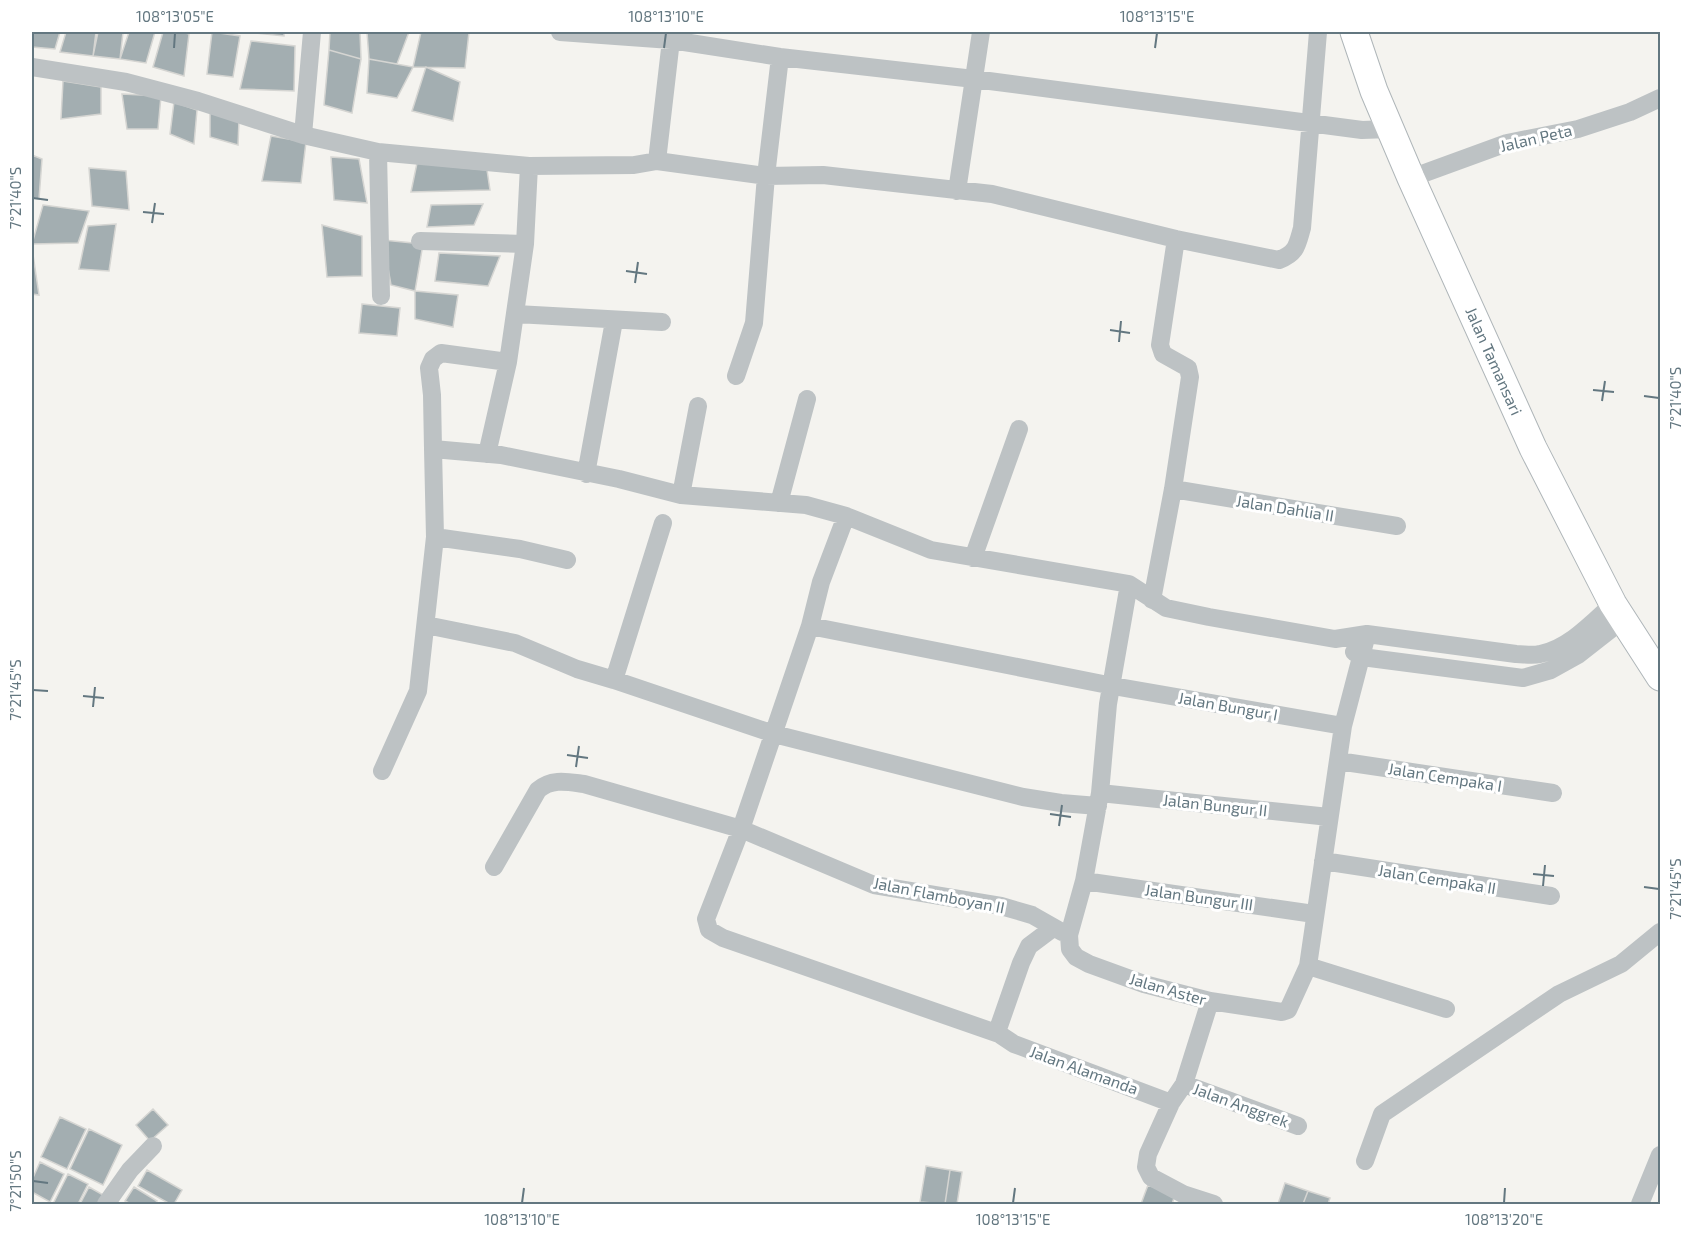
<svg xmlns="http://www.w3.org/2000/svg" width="1692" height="1236" viewBox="0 0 1692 1236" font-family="'Exo 2',sans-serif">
<rect width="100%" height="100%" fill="#f4f3ef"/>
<path fill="#a3aeb1" stroke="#d5d5d2" stroke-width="1.5" d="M 32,32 L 60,32 L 55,49 L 32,47 Z
M 66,32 L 96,32 L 93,56 L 60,52 Z
M 98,32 L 123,32 L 120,59 L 93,56 Z
M 129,32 L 155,32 L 146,63 L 120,59 Z
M 163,32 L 182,32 L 189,34 L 184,76 L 153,67 Z
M 212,32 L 240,36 L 233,77 L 207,74 Z
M 256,32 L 284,32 L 284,36 L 256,33 Z
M 330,32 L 360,32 L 361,59 L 329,50 Z
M 367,32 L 409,32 L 397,64 L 369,59 Z
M 421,32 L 469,32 L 465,68 L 413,67 Z
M 251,41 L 295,46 L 294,91 L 240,89 Z
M 329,50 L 361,59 L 352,113 L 324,105 Z
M 369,59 L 413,67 L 397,98 L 367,93 Z
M 426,67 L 460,82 L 453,121 L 412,111 Z
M 63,81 L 101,87 L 101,114 L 61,119 Z
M 122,94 L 161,96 L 158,129 L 127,129 Z
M 174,102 L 197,110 L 194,144 L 170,134 Z
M 210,113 L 239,120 L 238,145 L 210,137 Z
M 271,136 L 306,142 L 301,183 L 262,181 Z
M 32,155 L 42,159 L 39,199 L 32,198 Z
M 331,157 L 359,159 L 367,203 L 334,200 Z
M 417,163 L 487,170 L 490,190 L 411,192 Z
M 89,168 L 126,171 L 129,210 L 92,206 Z
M 483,204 L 474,225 L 427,227 L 431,205 Z
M 43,205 L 89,211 L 78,243 L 32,244 Z
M 116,224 L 109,271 L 79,269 L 88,226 Z
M 322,225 L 362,236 L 362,276 L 327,277 Z
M 383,240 L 423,244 L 415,291 L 391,285 Z
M 32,248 L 39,295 L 32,294 Z
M 439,253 L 500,256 L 488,286 L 435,281 Z
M 415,291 L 458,295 L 453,327 L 415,319 Z
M 362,304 L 400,308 L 397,336 L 359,333 Z
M 153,1109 L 168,1125 L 150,1141 L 136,1125 Z
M 60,1117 L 86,1129 L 67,1169 L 41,1157 Z
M 89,1129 L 122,1145 L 103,1185 L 70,1169 Z
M 40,1162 L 64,1174 L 50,1202 L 32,1192 L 32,1180 Z
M 926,1166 L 950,1170 L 945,1204 L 920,1202 Z
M 147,1170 L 182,1190 L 174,1204 L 170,1204 L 138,1186 Z
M 950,1170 L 962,1172 L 957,1204 L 945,1204 Z
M 68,1174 L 88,1184 L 78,1204 L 53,1204 Z
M 1285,1183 L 1308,1191 L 1303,1204 L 1278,1204 Z
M 1148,1185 L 1175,1195 L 1172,1204 L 1141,1204 Z
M 89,1187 L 105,1196 L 101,1204 L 80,1204 Z
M 134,1187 L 157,1201 L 155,1204 L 131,1204 L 125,1201 Z
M 1308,1191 L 1330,1198 L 1328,1204 L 1303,1204 Z"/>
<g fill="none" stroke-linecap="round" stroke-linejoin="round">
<defs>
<path id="secondary" d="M 1354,32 L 1374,91 L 1411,178 L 1533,448 L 1613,604 L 1660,677"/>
</defs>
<use href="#secondary" stroke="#afb6b9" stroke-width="29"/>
<path stroke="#bdc2c4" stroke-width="18" d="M 560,32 L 671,40 L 780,57 L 974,79 L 1362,130 L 1390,129
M 32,67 L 126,82 L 198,101 L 303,135 L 378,152
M 303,135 L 312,32
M 657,161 L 766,176 L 823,175 L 992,194 L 1176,239 L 1279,260 C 1297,253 1297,245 1302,228 L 1318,32
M 1411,178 L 1507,143 L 1578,129 L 1630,112 L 1660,98
M 957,191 L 981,32
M 420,241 L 525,244
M 381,296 L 378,152 L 529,166
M 516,314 L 662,322
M 736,376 L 754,323 L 766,176 L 780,57
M 433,449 L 432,395 L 429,368 L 433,359 L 441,353 L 508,362 L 525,244 L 529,166 L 634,165 L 657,161 L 671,40
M 487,454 L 508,362
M 586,474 L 614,321
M 1173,489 L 1397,526
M 681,495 L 698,406
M 779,503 L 807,399
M 846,516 L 821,582 L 810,626 L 741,829 L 706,919 L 709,930 L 723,938 L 999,1034 L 998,1029 L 1021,963 L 1029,946 L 1053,928
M 435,537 L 520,549 L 567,560
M 973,558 L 1019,429
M 1129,584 L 1108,704 L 1100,793 L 1084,881 L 1069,935 L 1070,949 L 1076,957 L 1089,964 L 1144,984 L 1210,1001 L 1282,1012 L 1288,1010 L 1308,966 L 1343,726 L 1367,634
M 1152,600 L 1173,489 L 1190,377 L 1188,368 L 1163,354 L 1160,345 L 1176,239
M 426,625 L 515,643 L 577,669 L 614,680 L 774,734 L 1023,797 L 1061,803 L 1098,806
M 810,626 L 1113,686 L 1343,726
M 1354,652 L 1362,657 L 1523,678 L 1551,670 L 1578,655 L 1624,619
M 614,680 L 663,523
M 1338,761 L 1553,793
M 382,771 L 418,691 L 435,537 L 433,449 L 501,455 L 619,479 L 681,495 L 806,505 L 846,516 L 931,550 L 1129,584 L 1166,608 L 1209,617 L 1335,639 L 1367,634 L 1516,654 C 1524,654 1532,656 1540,654 C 1568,649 1592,623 1613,604
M 1100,793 L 1329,817
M 1323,861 L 1551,896
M 494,867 L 538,790 C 552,778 568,782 584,784 L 741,829 L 874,885 L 1001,906 L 1032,915 L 1062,932
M 1084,881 L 1314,914
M 1308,966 L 1446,1009
M 1210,1001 L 1184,1084 L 1171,1103 L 1148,1154 L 1146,1167 L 1151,1177 L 1183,1194 L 1214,1204
M 999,1034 L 1014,1044 L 1171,1103
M 1184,1084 L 1298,1126
M 1365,1161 L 1382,1114 L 1559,994 L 1621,964 L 1660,932
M 106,1204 L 130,1170 L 153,1146
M 1640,1204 L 1660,1155"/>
<use href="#secondary" stroke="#fff" stroke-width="27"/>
</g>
<path fill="none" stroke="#637780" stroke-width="2" d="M 174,48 L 175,33M 664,48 L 666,33M 1155,48 L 1157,33M 33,198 L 48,200M 143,212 L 164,214M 152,223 L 155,203M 626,271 L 647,274M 635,283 L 638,262M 1110,330 L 1130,333M 1119,342 L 1121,321M 1593,390 L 1614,392M 1644,396 L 1659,398M 1602,401 L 1605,381M 33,690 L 48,691M 83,696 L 104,698M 93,707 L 95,687M 567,755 L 588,758M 576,767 L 579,746M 1050,814 L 1071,817M 1059,826 L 1062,805M 1533,874 L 1554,876M 1543,886 L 1545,865M 1644,887 L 1659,889M 33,1181 L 48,1183M 522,1203 L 524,1188M 1013,1203 L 1015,1188M 1504,1203 L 1505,1188"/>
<g text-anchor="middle" stroke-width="6" stroke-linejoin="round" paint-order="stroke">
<g font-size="16" fill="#637780" stroke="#fff">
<text transform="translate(1536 138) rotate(-13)" y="6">Jalan Peta</text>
<text transform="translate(1494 361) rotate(66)" y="6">Jalan Tamansari</text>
<text transform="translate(1285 508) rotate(9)" y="6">Jalan Dahlia II</text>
<text transform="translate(1228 706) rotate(10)" y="6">Jalan Bungur I</text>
<text transform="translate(1445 777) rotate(9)" y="6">Jalan Cempaka I</text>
<text transform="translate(1215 805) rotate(6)" y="6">Jalan Bungur II</text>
<text transform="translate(1437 879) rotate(9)" y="6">Jalan Cempaka II</text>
<text transform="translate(939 895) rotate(11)" y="6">Jalan Flamboyan II</text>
<text transform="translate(1199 897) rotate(8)" y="6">Jalan Bungur III</text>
<text transform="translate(1168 989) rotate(16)" y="6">Jalan Aster</text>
<text transform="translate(1084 1070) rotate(20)" y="6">Jalan Alamanda</text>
<text transform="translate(1241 1105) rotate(20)" y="6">Jalan Anggrek</text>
</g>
</g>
<rect width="1692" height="1236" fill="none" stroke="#ffffff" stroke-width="66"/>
<rect x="33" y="33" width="1626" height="1170" fill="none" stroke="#637780" stroke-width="2"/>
<g font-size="15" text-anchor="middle" fill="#637780">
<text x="175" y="22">108°13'05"E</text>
<text x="666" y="22">108°13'10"E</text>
<text x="1157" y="22">108°13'15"E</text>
<text transform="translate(16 198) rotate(-90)" y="5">7°21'40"S</text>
<text transform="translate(1676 398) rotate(-90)" y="5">7°21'40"S</text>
<text transform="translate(16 690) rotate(-90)" y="5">7°21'45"S</text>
<text transform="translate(1676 889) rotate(-90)" y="5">7°21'45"S</text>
<text transform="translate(16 1181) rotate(-90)" y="5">7°21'50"S</text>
<text x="522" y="1225">108°13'10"E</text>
<text x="1013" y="1225">108°13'15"E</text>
<text x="1504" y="1225">108°13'20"E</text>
</g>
</svg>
